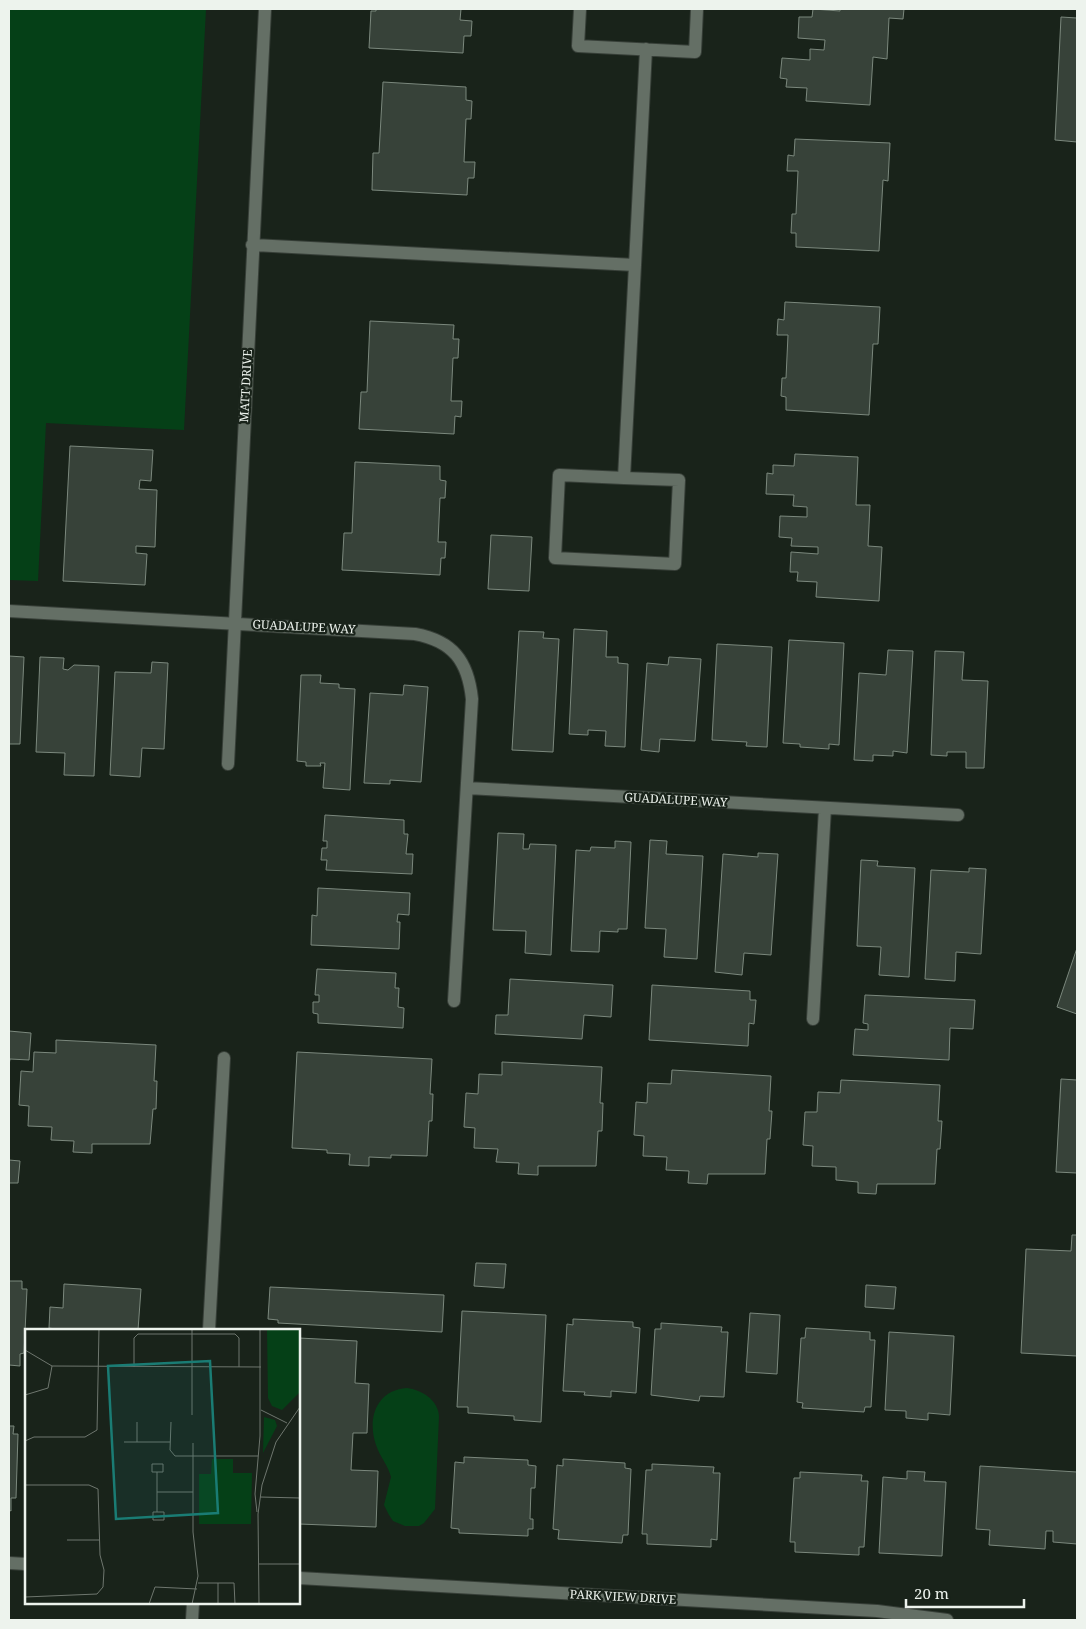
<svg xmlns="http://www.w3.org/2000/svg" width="1086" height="1629" viewBox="0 0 1086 1629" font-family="'Noto Serif',serif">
<rect width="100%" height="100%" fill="#19231a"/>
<path fill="#054017" d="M 9,9 L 206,9 L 184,430 L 46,423 L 38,581 L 9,580 Z
M 407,1388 C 422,1390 438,1400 439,1416 L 435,1509 L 424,1523 L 419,1526 L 405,1526 L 393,1521 L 389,1515 L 384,1505 L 391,1477 C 388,1465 380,1457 376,1445 C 367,1419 376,1390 407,1388 Z"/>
<path fill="#374239" stroke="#7b887d" d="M 376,9 L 461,9 L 460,20 L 472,21 L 471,36 L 464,36 L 463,53 L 369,48 L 371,11 L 376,11 Z
M 813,9 L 840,11 L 840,9 L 904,9 L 903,19 L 889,18 L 887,59 L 873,57 L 870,105 L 806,101 L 807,88 L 786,87 L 787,79 L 780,78 L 782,58 L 810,60 L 810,49 L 824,50 L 825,40 L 798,38 L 799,17 L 812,17 Z
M 1061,17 L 1077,18 L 1077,142 L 1055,140 Z
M 383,82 L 466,87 L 466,100 L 472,101 L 471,119 L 466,119 L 464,162 L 475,162 L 474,178 L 468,178 L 467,195 L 372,190 L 373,153 L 379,153 Z
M 795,139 L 890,143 L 888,181 L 883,180 L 879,251 L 796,247 L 796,233 L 791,233 L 792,214 L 796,214 L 798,171 L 787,171 L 788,155 L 794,156 Z
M 785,302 L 880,307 L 878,344 L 873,344 L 869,415 L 786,410 L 786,397 L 781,396 L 782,378 L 786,378 L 788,335 L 777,335 L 778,319 L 784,320 Z
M 370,321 L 454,325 L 453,339 L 459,339 L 458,358 L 453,358 L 451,401 L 462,401 L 461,417 L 455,416 L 454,434 L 359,429 L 361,392 L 367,392 Z
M 70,446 L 153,450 L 151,481 L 140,480 L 139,489 L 157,490 L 155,547 L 136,546 L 136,553 L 147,554 L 145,585 L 63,581 Z
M 795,454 L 858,457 L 856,505 L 870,505 L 868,546 L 882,547 L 879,601 L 816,597 L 817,582 L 797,581 L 798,572 L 790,572 L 791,552 L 818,554 L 818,547 L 791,546 L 792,538 L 779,537 L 780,516 L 807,517 L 807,507 L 793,506 L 794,495 L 766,494 L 767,473 L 773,474 L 773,465 L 794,466 Z
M 355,462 L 440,466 L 440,480 L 446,481 L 445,498 L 440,498 L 438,542 L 446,542 L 445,558 L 441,558 L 440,575 L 342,570 L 344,533 L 352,533 Z
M 491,535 L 532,537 L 529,591 L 488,589 Z
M 574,629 L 607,631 L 606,657 L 618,657 L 618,663 L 628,664 L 625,747 L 605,746 L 606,731 L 588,730 L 588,735 L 569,734 Z
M 519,631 L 544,632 L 543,638 L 559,639 L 553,752 L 512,750 Z
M 789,640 L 844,643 L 839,745 L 829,744 L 829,749 L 800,747 L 800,744 L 783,743 Z
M 717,644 L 772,647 L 767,747 L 746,746 L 747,742 L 712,740 Z
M 888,650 L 913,651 L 907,753 L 893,751 L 893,756 L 873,755 L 873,761 L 854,760 L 859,673 L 886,675 Z
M 935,651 L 964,652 L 962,680 L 988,681 L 984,768 L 966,768 L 966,752 L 947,752 L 947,756 L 931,755 Z
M 9,656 L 24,657 L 20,744 L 9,744 Z
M 40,657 L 64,658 L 63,669 L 68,670 L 74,665 L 99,666 L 94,776 L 64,775 L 65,753 L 36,752 Z
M 669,657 L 701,659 L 695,741 L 660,739 L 659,752 L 641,750 L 647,663 L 668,665 Z
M 152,662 L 168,663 L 164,749 L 142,748 L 140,777 L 110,775 L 115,672 L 151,673 Z
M 301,675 L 321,675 L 320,683 L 339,684 L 339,688 L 355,689 L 350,790 L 323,788 L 325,763 L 320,763 L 321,766 L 306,766 L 306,762 L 297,761 Z
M 404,685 L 428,687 L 421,782 L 390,780 L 390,784 L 364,783 L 370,693 L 403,695 Z
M 325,815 L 404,820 L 404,834 L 408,834 L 406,854 L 413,854 L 412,874 L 326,870 L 327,860 L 321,860 L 322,848 L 327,848 L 327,841 L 323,841 Z
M 498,833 L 524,834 L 523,849 L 529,849 L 530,844 L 556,845 L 551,955 L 525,953 L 526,931 L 493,930 Z
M 650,840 L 667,841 L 666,854 L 703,856 L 697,959 L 664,957 L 666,929 L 645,928 Z
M 615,841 L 631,842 L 627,929 L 618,929 L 618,932 L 600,931 L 599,952 L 571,951 L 576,850 L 590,851 L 591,847 L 615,848 Z
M 758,853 L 778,854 L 771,955 L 744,953 L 742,975 L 715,972 L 723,854 L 758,857 Z
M 861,860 L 878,861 L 877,866 L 915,868 L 909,977 L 879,975 L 881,947 L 857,946 Z
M 969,868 L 986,869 L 981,954 L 956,952 L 955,981 L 925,979 L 931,870 L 969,872 Z
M 318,888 L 410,893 L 409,915 L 398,914 L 397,922 L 400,922 L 399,949 L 311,945 L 312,915 L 317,916 Z
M 1077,948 L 1077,1014 L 1057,1007 Z
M 317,969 L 396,973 L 395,988 L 399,988 L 398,1007 L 404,1008 L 403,1028 L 318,1023 L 318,1014 L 313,1013 L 313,1002 L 319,1002 L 319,995 L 315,995 Z
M 510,979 L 613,985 L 611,1017 L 584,1015 L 582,1039 L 495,1034 L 496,1015 L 508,1015 Z
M 652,985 L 750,991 L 750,1000 L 756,1000 L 754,1024 L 749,1023 L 748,1046 L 649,1040 Z
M 865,995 L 975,1000 L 973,1029 L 950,1028 L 949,1060 L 853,1055 L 855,1029 L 868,1030 L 868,1024 L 863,1023 Z
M 9,1031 L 31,1033 L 29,1060 L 10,1059 L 9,1065 Z
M 56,1040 L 156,1045 L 154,1081 L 157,1081 L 156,1109 L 153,1109 L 150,1144 L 92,1144 L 92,1153 L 73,1152 L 74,1141 L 51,1140 L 52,1127 L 28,1126 L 29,1106 L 19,1105 L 21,1071 L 33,1072 L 34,1052 L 56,1053 Z
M 297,1052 L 432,1059 L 430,1094 L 433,1094 L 432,1121 L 429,1121 L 427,1156 L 391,1155 L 391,1158 L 369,1157 L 369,1166 L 349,1165 L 350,1154 L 327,1153 L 327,1150 L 292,1148 Z
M 502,1062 L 602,1067 L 600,1103 L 603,1103 L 602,1131 L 598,1131 L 596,1166 L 538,1166 L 538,1175 L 518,1174 L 519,1163 L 496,1162 L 498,1149 L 474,1148 L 475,1128 L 464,1127 L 466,1093 L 478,1094 L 479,1074 L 502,1075 Z
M 672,1070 L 771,1076 L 769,1111 L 772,1111 L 770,1139 L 767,1139 L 765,1174 L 708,1174 L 707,1184 L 688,1183 L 689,1171 L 666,1170 L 667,1157 L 643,1156 L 644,1136 L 634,1135 L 636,1102 L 647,1103 L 648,1083 L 671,1084 Z
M 1061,1079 L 1077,1080 L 1077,1173 L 1056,1172 Z
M 841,1080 L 940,1085 L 938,1121 L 942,1121 L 940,1149 L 937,1149 L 935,1184 L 877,1184 L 876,1194 L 858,1193 L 858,1182 L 836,1180 L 836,1167 L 812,1166 L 813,1146 L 803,1145 L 805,1112 L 817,1112 L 818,1092 L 840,1093 Z
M 9,1160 L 20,1161 L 18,1183 L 9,1183 Z
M 1072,1235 L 1077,1235 L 1077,1356 L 1021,1353 L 1026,1249 L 1071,1251 Z
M 476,1263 L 506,1264 L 504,1288 L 474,1286 Z
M 9,1281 L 22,1281 L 22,1289 L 27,1289 L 24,1353 L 20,1354 L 20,1366 L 9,1365 Z
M 64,1284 L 141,1289 L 138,1330 L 62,1330 L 49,1328 L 50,1307 L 63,1308 Z
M 866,1285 L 896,1287 L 894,1309 L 865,1307 Z
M 270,1287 L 444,1295 L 442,1332 L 278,1323 L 278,1320 L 268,1319 Z
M 462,1311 L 546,1315 L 541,1422 L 514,1420 L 514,1416 L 468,1413 L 468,1407 L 457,1407 Z
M 750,1313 L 780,1315 L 777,1374 L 746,1372 Z
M 573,1319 L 633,1322 L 633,1327 L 640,1328 L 636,1393 L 611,1391 L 611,1397 L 584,1395 L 585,1392 L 563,1391 L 567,1324 L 573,1325 Z
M 661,1323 L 722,1327 L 721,1332 L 728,1332 L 724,1397 L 700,1396 L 699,1401 L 651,1395 L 655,1329 L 661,1329 Z
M 806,1328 L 870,1332 L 870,1340 L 875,1340 L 871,1407 L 865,1407 L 864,1412 L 802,1408 L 803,1403 L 797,1402 L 801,1338 L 805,1338 Z
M 889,1332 L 954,1336 L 950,1415 L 928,1413 L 928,1420 L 906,1418 L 906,1411 L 885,1410 Z
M 299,1338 L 357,1341 L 355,1383 L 369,1384 L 367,1433 L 353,1433 L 351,1470 L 378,1471 L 376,1527 L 299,1524 Z
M 9,1426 L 14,1426 L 13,1434 L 18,1434 L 16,1498 L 11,1498 L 11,1511 L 9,1510 Z
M 464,1457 L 528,1460 L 528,1465 L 536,1466 L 535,1488 L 531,1488 L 530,1519 L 533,1519 L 533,1529 L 528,1529 L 528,1536 L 459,1533 L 459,1529 L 451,1528 L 455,1462 L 464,1463 Z
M 563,1459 L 625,1463 L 625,1468 L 631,1469 L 628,1535 L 623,1535 L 622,1543 L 558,1539 L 559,1530 L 553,1529 L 557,1465 L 563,1466 Z
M 652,1464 L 714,1467 L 713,1473 L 720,1473 L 717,1540 L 711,1539 L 711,1547 L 647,1544 L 647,1534 L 642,1534 L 646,1470 L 652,1470 Z
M 980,1466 L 1077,1472 L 1077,1544 L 1053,1542 L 1053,1531 L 1046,1531 L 1045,1549 L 989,1545 L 990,1530 L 976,1529 Z
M 907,1471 L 925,1472 L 924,1481 L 946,1482 L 942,1556 L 879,1553 L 883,1477 L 907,1479 Z
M 800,1472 L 862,1475 L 861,1481 L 868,1481 L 864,1547 L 859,1547 L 859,1555 L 795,1552 L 795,1542 L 790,1542 L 794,1478 L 800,1478 Z"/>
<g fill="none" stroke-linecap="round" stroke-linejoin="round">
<defs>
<path id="minor" d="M 580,9 L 578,46 L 695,52 L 697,9
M 252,245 L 635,265 L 624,478 L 559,475 L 555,558 L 675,564 L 679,480 L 624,478
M 635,265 L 646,49
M 9,611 L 415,634 C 453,641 468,661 472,699 L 454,1001
M 228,764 L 265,9
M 467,788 L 958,815
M 813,1019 L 825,808
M 209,1330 L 224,1058
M 9,1563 L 26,1564
M 299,1578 L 877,1611 L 947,1620
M 192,1620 L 193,1603"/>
</defs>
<use href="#minor" stroke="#373f38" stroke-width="14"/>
<use href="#minor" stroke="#646f65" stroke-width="12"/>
</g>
<g text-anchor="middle" stroke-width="4.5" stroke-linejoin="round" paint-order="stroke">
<g font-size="12" fill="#edf3ed" stroke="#19231a">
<text transform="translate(246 386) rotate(-87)" y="4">MATT DRIVE</text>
<text transform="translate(304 627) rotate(3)" y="4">GUADALUPE WAY</text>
<text transform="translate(676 800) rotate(3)" y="4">GUADALUPE WAY</text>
<text transform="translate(623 1597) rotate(3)" y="4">PARK VIEW DRIVE</text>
</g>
</g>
<g transform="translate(25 1329)">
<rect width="275" height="275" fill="#19231a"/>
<path d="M 242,0 L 275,0 L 275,63 L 257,81 L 247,77 L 243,69 ZM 239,88 L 250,91 L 252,97 L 238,124 ZM 187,130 L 208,130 L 208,144 L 227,144 L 226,195 L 174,195 L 174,145 L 186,145 Z" fill="#054017"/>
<path fill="none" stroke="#6e766e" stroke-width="1" d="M 0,21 L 27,37 L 236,38M 109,38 L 109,9 L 113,5 L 210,5 L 214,9 L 214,38M 0,66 L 23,59 L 27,37M 236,81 L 262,94M 167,86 L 167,0M 112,93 L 112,113M 146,93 L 145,121 L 150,127 L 233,127M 0,112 L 9,108 L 60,108 L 72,101 L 74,0M 99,113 L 145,113M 132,143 L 127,143 L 127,135 L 138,135 L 138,143 L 132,143 L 132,163 L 168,163M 0,156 L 64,156 L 73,160 L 75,226 L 79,241 L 78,258 L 72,265 L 0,268M 132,163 L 132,183 L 128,183 L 128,191 L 139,191 L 139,183 L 132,183M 235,168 L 275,169M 232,183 L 230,165 L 235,107 L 235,0M 42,211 L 74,211M 234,235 L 275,235M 173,254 L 209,254 L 210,275M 193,254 L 193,275M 124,275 L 130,258 L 172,260M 167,275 L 173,247 L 168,203 L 168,114M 234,275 L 233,185 L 237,156 L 251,113 L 275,78"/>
<path fill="#1a7c74" fill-opacity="0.15" stroke="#1a7c74" stroke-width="2.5" d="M 185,32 L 193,184 L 91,190 L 83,37 Z"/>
<rect width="275" height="275" fill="none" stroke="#edf3ed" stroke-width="2.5"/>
</g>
<rect width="1086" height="1629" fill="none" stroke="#edf3ed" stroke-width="20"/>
<path d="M906 1599v8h118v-8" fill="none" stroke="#edf3ed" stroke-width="2.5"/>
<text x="914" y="1599" font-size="15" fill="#edf3ed" stroke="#19231a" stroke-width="4" paint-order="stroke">20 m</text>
</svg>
